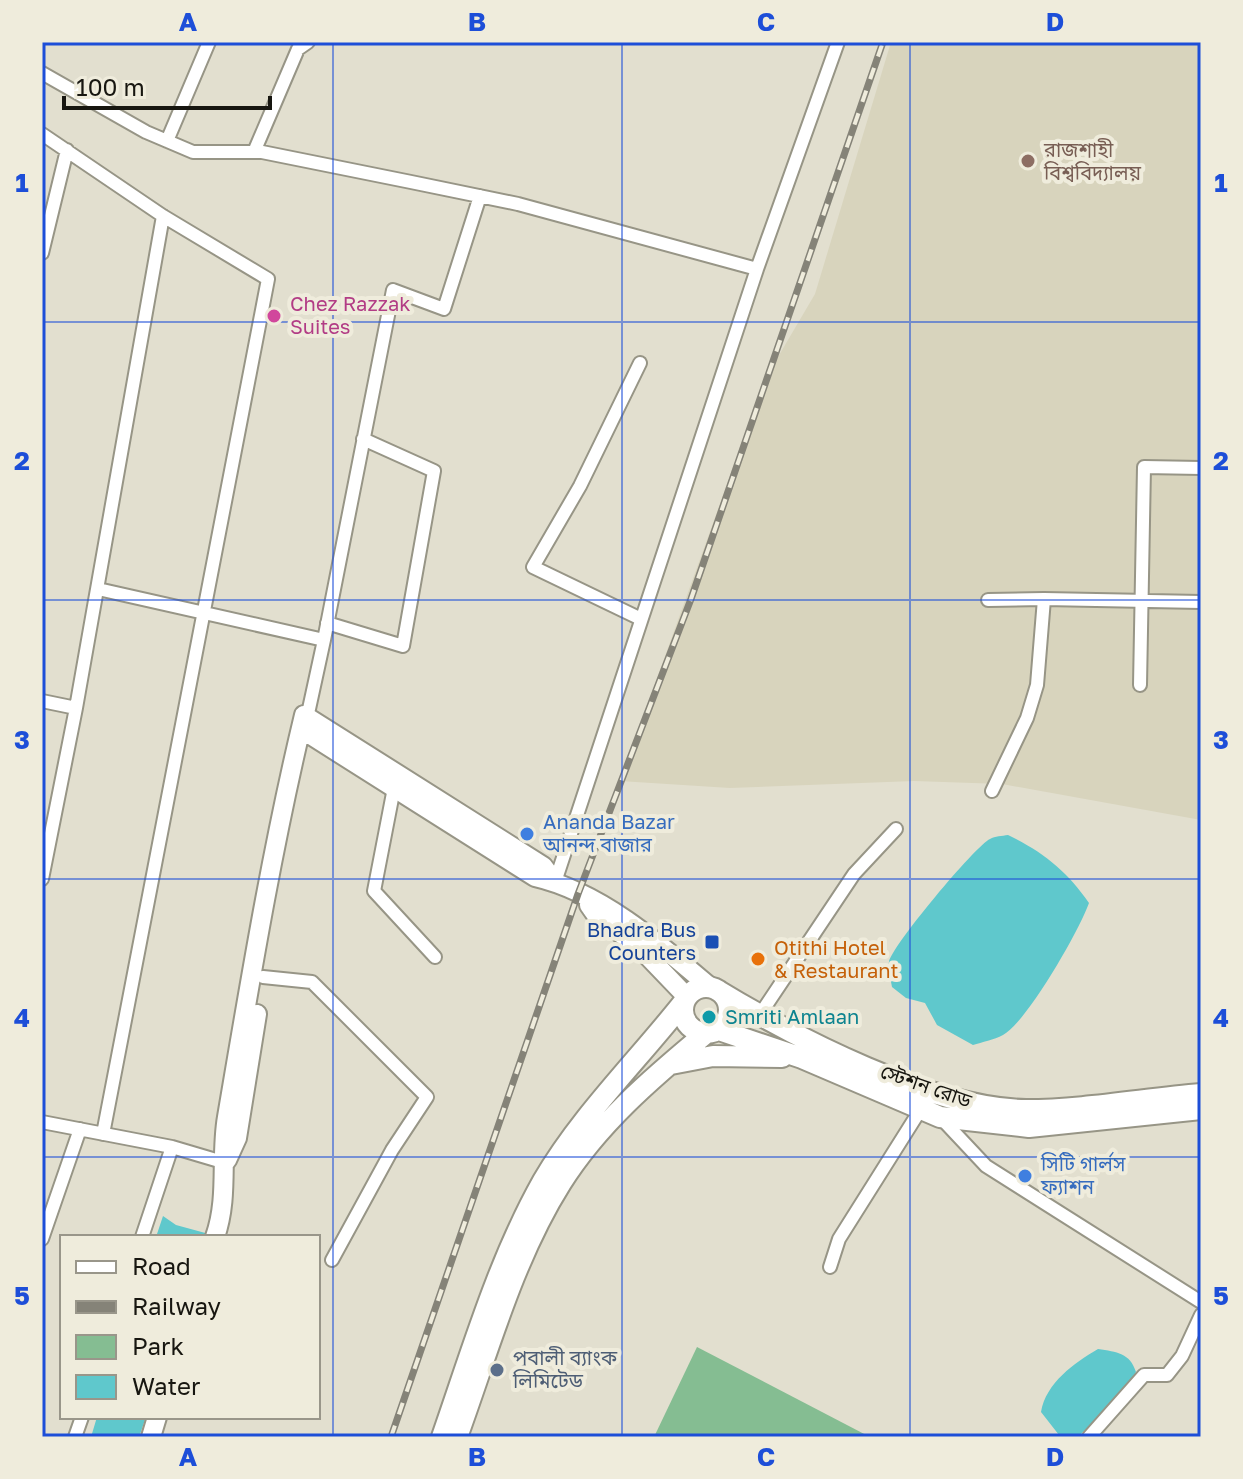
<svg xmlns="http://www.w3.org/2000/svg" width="1243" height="1479" viewBox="0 0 1243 1479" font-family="'Golos Text','Noto Sans Bengali',sans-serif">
<rect width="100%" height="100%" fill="#e2dfcf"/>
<path fill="#d8d4bd" d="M 891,42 L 1201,42 L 1201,820 L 1002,784 L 914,781 L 730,788 L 620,781 L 765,379 L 815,294 Z"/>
<path fill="#85bd92" d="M 697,1347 L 870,1437 L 654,1437 Z"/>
<path fill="#5fc8cc" d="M 1008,835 C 1043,852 1067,871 1089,903 C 1079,931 1027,1022 1003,1035 C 994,1040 982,1042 973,1045 L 937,1025 L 925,1003 L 906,998 L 892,987 C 891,980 887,969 889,962 C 891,947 976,845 990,839 C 995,836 1002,836 1008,835 Z
M 163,1216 L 176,1225 L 209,1234 L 208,1237 L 156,1237 Z
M 1098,1349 C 1117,1352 1130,1353 1136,1372 L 1123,1393 L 1081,1434 L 1059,1435 L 1041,1412 C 1046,1383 1074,1363 1098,1349 Z
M 97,1417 L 146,1417 L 139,1437 L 91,1437 Z"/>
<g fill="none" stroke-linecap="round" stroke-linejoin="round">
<defs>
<path id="minor" d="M 42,73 L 146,132 L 193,152 L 262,152 L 411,182 L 518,204 L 757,269
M 42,134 L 163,216 L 268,279 L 103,1134
M 167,141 L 209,42
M 254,152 L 298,49 L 308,42
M 42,253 L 67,150
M 640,363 L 580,486 L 533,567 L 641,619
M 98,589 L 324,640 L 309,709 L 304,715
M 988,600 L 1044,599
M 327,623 L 403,646 L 434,471 L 363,439
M 324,640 L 393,290 L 444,309 L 480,196
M 1140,685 L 1144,467 L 1201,468
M 42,701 L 76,708
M 394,788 L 374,891 L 435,957
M 992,791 L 1027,718 L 1037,685 L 1044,599 L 1201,602
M 42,879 L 76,708 L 163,216
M 555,882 L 757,269 L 838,42
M 263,977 L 312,982 L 427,1097 L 392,1150 L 332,1260
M 759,1016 L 854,874 L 896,829
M 940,1117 L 986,1166 L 1201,1302
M 42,1122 L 172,1147 L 226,1163
M 142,1237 L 172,1147
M 42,1239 L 80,1129
M 830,1267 L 839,1239 L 924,1104
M 75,1437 L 82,1417
M 1089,1437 L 1144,1375 L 1167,1375 L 1182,1356 L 1201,1315"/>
<path id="secondary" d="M 301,729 L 535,877 C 601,892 661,945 711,988
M 589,905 L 596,915 L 639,947 L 687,997
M 227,1160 L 237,1138 L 257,1014
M 215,1237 C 229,1197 220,1157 227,1117 C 250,982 272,848 304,715 L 543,866 L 555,882
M 151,1437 L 157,1417"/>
<path id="primary" d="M683 1010a23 23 0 1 1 46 0a23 23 0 1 1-46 0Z
M 717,990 C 796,1038 933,1109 1026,1110 C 1083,1110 1143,1099 1201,1094
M 719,1030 L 802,1058 L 940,1117 L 1029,1127 L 1201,1109
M 671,1064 L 713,1056 L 782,1057
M 442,1437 C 472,1351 498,1261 543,1181 C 580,1117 637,1061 683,1003
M 457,1437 C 488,1352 513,1259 561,1183 C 598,1124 652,1078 705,1034"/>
</defs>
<use href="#minor" stroke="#979586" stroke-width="16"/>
<use href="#secondary" stroke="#979586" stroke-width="22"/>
<use href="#primary" stroke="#979586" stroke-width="24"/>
<use href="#minor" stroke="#fff" stroke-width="12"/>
<use href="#secondary" stroke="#fff" stroke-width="18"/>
<use href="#primary" stroke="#fff" stroke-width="20"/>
<defs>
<path id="rail" d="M 391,1437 L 578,894 L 691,599 L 883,42"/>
</defs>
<use href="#rail" stroke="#858378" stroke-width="7"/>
<use href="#rail" stroke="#efecdc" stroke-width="4" stroke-dasharray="12" stroke-linecap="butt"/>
</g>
<path fill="none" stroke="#1d4ed8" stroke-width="2" stroke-opacity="0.55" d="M 333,42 L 333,1437M 622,42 L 622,1437M 910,42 L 910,1437M 42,322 L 1201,322M 42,600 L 1201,600M 42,879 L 1201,879M 42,1157 L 1201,1157"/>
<circle fill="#8d6e63" stroke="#efecdc" stroke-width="3" cx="1028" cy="161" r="8"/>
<circle fill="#d1479c" stroke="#efecdc" stroke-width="3" cx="274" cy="316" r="8"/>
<g fill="#3f7fe0" stroke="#efecdc" stroke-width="3">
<circle cx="527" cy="834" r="8"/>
<circle cx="1025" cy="1176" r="8"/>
</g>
<rect fill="#1a4fb4" stroke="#efecdc" stroke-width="3" x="704" y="934" width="16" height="16" rx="4"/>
<circle fill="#e8710a" stroke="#efecdc" stroke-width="3" cx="758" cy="959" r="8"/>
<circle fill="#0f9aa8" stroke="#efecdc" stroke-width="3" cx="709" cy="1017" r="8"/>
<circle fill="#5c6f8a" stroke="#efecdc" stroke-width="3" cx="497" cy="1370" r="8"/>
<g text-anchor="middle" stroke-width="8" stroke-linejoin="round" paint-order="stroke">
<g font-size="20" fill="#785e54" stroke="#efecdc" text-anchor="start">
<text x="1044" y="157">রাজশাহী<tspan x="1044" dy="23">বিশ্ববিদ্যালয়</tspan></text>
</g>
<g font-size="20" fill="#b23c85" stroke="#efecdc" text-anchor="start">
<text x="290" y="311">Chez Razzak<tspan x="290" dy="23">Suites</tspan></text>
</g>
<g font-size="20" fill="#366cbe" stroke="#efecdc" text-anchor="start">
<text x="543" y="829">Ananda Bazar<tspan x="543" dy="23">আনন্দ বাজার</tspan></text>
<text x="1041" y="1171">সিটি গার্লস<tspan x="1041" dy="23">ফ্যাশন</tspan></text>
</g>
<g font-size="20" fill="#164399" stroke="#efecdc" text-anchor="end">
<text x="696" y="937">Bhadra Bus<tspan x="696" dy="23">Counters</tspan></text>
</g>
<g font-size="20" fill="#c56008" stroke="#efecdc" text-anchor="start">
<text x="774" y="955">Otithi Hotel<tspan x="774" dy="23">&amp; Restaurant</tspan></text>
</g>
<g font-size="20" fill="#0d838f" stroke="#efecdc" text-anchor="start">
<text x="725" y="1024">Smriti Amlaan</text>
</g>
<g font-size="20" fill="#171610" stroke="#efecdc">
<text transform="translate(926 1086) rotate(19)" y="7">স্টেশন রোড</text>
</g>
<g font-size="20" fill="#4e5e75" stroke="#efecdc" text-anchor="start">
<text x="513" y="1365">পূবালী ব্যাংক<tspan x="513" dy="23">লিমিটেড</tspan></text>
</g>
</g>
<rect width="1243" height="1479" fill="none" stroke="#efecdc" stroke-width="88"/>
<rect x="60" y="1235" width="260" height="184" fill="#efecdc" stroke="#99968a" stroke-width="2"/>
<rect x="76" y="1261" width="40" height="12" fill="#ffffff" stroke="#99968a" stroke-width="2"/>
<text x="132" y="1275" font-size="24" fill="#171610">Road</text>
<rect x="76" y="1301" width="40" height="12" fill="#858378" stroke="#99968a" stroke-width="2"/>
<text x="132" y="1315" font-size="24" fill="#171610">Railway</text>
<rect x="76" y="1335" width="40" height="24" fill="#85bd92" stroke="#99968a" stroke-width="2"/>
<text x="132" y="1355" font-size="24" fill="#171610">Park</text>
<rect x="76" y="1375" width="40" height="24" fill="#5fc8cc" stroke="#99968a" stroke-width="2"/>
<text x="132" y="1395" font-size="24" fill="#171610">Water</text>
<path d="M64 96v12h206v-12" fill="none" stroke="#171610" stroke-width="4"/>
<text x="76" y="96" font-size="24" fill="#171610" stroke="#efecdc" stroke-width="6" paint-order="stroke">100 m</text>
<rect x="44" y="44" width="1155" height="1391" fill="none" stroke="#1d4ed8" stroke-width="3"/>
<g font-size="26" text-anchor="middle" font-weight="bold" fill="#1d4ed8">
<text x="188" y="31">A</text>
<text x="477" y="31">B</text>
<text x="766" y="31">C</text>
<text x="1055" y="31">D</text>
<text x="22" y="192">1</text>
<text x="1221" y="192">1</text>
<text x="22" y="470">2</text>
<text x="1221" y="470">2</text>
<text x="22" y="749">3</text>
<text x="1221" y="749">3</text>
<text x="22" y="1027">4</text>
<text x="1221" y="1027">4</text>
<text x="22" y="1305">5</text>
<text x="1221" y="1305">5</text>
<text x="188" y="1466">A</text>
<text x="477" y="1466">B</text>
<text x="766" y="1466">C</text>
<text x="1055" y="1466">D</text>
</g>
</svg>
